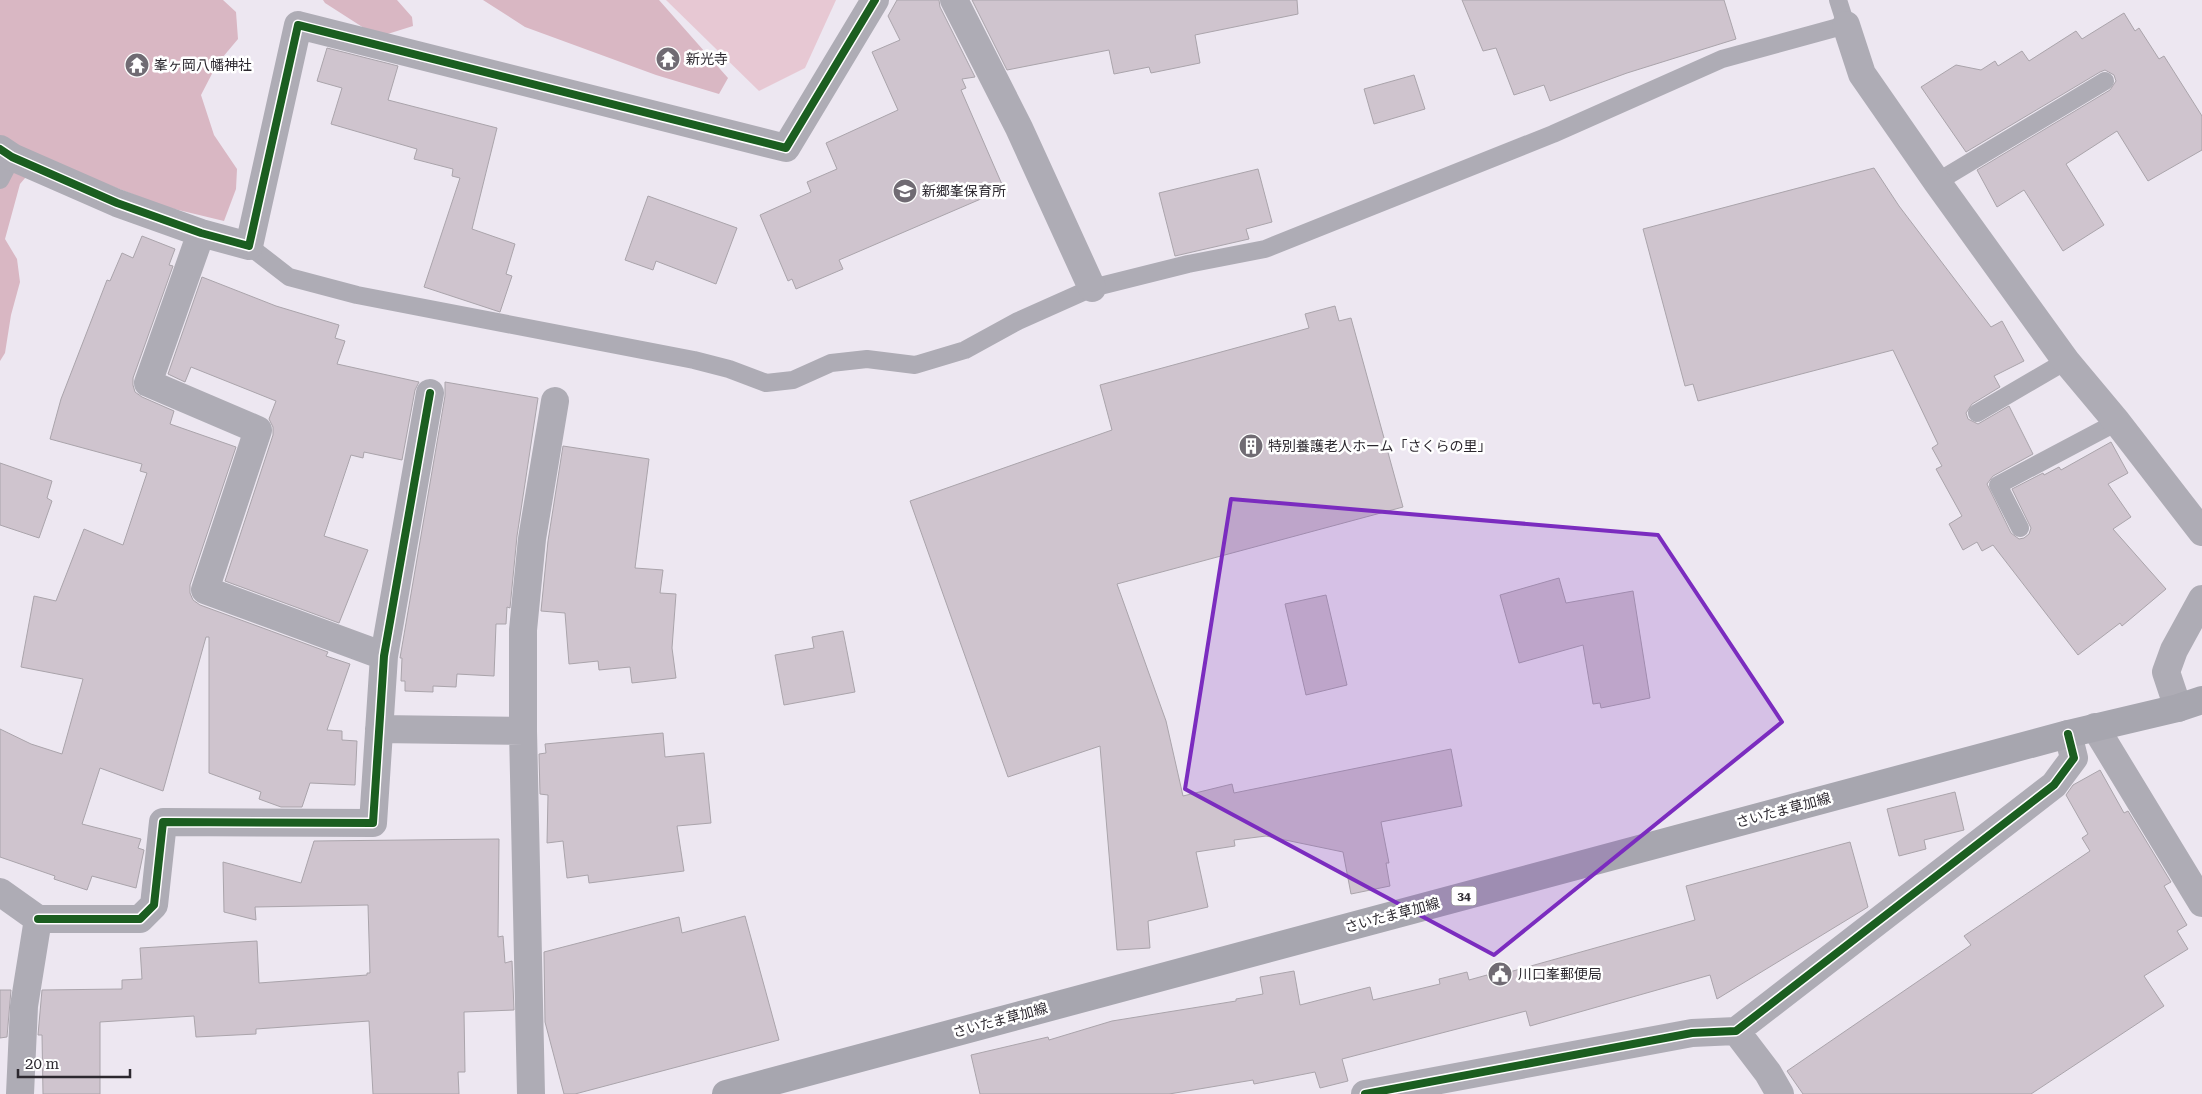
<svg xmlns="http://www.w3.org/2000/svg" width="2202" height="1094" viewBox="0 0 2202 1094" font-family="'Roboto Serif','Noto Sans JP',serif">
<rect width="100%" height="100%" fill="#ede7f1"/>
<path fill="#e7c8d3" d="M 666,0 L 836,0 L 805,68 L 759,91 Z"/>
<path fill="#d9b7c3" d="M 0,0 L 223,0 L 236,12 L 238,39 L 217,64 L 201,95 L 214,135 L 237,169 L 236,189 L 224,221 L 166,207 L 41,159 L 20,184 L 5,239 L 17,259 L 20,282 L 11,315 L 5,353 L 0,361 Z
M 323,0 L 397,0 L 412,17 L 413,26 L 378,37 L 325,3 Z
M 483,0 L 659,0 L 728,78 L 719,94 L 656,75 L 525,27 Z"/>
<path fill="#cfc4ce" stroke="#aaa4ab" d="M 897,0 L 939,0 L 940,7 L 975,77 L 962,79 L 966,88 L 961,90 L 1004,189 L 839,260 L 843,269 L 796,289 L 792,279 L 788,281 L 760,215 L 811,192 L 807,182 L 837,169 L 826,143 L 898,110 L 872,52 L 900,40 L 888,16 Z
M 972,0 L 1297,0 L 1298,14 L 1195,35 L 1200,63 L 1151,73 L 1149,67 L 1114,74 L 1109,50 L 1007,70 Z
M 1462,0 L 1724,0 L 1736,39 L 1627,73 L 1550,101 L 1544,85 L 1514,95 L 1496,48 L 1483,51 Z
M 2124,13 L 2135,31 L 2139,28 L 2159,59 L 2164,56 L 2202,116 L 2202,150 L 2148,181 L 2117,131 L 2066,164 L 2104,225 L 2063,251 L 2024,190 L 1997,207 L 1977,170 L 2110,90 L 2116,81 L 2114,75 L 2105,70 L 2100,72 L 1966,152 L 1921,87 L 1956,65 L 1981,70 L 1995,61 L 1998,66 L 2022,51 L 2029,61 L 2076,31 L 2082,39 Z
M 327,48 L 398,66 L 388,100 L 497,128 L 472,229 L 515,244 L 506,274 L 512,276 L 500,312 L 424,287 L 460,178 L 452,176 L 453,169 L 414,159 L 417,149 L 331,124 L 342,88 L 317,81 Z
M 1414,75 L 1425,109 L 1374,124 L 1364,89 Z
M 1874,168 L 1899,206 L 1991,327 L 2002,321 L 2024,361 L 1994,376 L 2000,387 L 1972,404 L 1966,413 L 1968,419 L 1978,424 L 2009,406 L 2033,454 L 1993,476 L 1987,484 L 2011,533 L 2019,539 L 2024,538 L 2029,534 L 2031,528 L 2012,489 L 2043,473 L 2044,475 L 2059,467 L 2061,470 L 2111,442 L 2128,473 L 2108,484 L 2131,517 L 2113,529 L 2166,589 L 2122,626 L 2120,623 L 2078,655 L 1993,545 L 1982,551 L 1977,542 L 1963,550 L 1949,524 L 1962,516 L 1936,469 L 1942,466 L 1932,448 L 1938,444 L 1893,350 L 1698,401 L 1693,384 L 1685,386 L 1643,229 Z
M 1258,169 L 1272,222 L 1246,229 L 1249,239 L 1175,256 L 1159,193 Z
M 648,196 L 737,228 L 716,284 L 656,261 L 653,270 L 625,260 Z
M 142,236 L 175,249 L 169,265 L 173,266 L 133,378 L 133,385 L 135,392 L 142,397 L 174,411 L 170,424 L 236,447 L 190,585 L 190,593 L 193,600 L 200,605 L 328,652 L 326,656 L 350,664 L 327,730 L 342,731 L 342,740 L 357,741 L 355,785 L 310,783 L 302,807 L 281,807 L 259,799 L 261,792 L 209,773 L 209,637 L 206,637 L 163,791 L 100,768 L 82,824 L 141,839 L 138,848 L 144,850 L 136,888 L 92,876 L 87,890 L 54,879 L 55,876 L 0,857 L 0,729 L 31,744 L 62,754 L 83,679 L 21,667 L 34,596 L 56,601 L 84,529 L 123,545 L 147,473 L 140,471 L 142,464 L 50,439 L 61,399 L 107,280 L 110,281 L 122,253 L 133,258 Z
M 202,277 L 276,306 L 339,325 L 335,338 L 345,341 L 337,364 L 419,382 L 415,390 L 402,460 L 364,452 L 363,458 L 351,455 L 324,536 L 368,550 L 339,623 L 225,581 L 273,435 L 273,427 L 269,419 L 276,401 L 191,367 L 185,382 L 168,374 Z
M 1335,306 L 1339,321 L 1351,318 L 1403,507 L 1117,584 L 1166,721 L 1183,796 L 1232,784 L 1234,793 L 1451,749 L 1462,806 L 1381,822 L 1389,863 L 1386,863 L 1390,886 L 1351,894 L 1343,852 L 1266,836 L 1234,840 L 1235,846 L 1196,852 L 1208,907 L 1148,921 L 1150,948 L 1117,950 L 1100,746 L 1008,777 L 910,501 L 1112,430 L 1100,385 L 1309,328 L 1305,314 Z
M 445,382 L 538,398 L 517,536 L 510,608 L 507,607 L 506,624 L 496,624 L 494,676 L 457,674 L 456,687 L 433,686 L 433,692 L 405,691 L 405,681 L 401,681 L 402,658 L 400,658 L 445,396 Z
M 563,446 L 649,459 L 635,568 L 663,570 L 660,593 L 676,594 L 672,648 L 676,678 L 632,683 L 630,667 L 599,670 L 598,661 L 569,664 L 565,613 L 541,611 L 548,541 Z
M 0,463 L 52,481 L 47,498 L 52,501 L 39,538 L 0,525 Z
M 1559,578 L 1566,603 L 1633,591 L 1650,698 L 1601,708 L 1600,703 L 1593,704 L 1583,645 L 1519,663 L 1500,595 Z
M 1326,595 L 1347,685 L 1306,695 L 1285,604 Z
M 843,631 L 855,692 L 784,705 L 775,655 L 814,648 L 812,637 Z
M 663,733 L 665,757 L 704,753 L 711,823 L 677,826 L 684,871 L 589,883 L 588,875 L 567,878 L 563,841 L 547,843 L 548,795 L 540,794 L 539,754 L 546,753 L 545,744 Z
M 2100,770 L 2124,813 L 2128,811 L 2171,882 L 2164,886 L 2187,925 L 2177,931 L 2188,949 L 2144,976 L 2164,1006 L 2031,1094 L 1803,1094 L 1787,1071 L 1971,945 L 1964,936 L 2090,851 L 2082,838 L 2088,834 L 2066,795 L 2073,785 Z
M 1955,792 L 1964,830 L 1924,840 L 1926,849 L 1899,856 L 1887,809 Z
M 499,839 L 498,937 L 503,936 L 505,963 L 512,961 L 514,1010 L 464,1012 L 465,1072 L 458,1072 L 459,1094 L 373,1094 L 369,1021 L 256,1029 L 256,1034 L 196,1037 L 194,1016 L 100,1022 L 100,1094 L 43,1094 L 42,1035 L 38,1035 L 42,990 L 122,989 L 122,980 L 142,979 L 140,948 L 257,941 L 259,983 L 367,975 L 367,973 L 370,973 L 368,905 L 255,907 L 256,920 L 224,912 L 223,862 L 301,883 L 314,841 Z
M 1850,842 L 1868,907 L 1717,999 L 1710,975 L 1530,1026 L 1526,1011 L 1342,1059 L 1348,1081 L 1320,1088 L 1315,1072 L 1254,1084 L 1253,1080 L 1169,1094 L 980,1094 L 971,1055 L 1048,1037 L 1049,1040 L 1112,1021 L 1236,1001 L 1236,999 L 1263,994 L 1260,977 L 1294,971 L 1300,1005 L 1370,987 L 1373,1000 L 1440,984 L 1439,979 L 1467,972 L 1469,980 L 1487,975 L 1488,978 L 1695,920 L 1686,886 Z
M 745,916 L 779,1040 L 575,1094 L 564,1094 L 545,1022 L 544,952 L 679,917 L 682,933 Z
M 0,990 L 11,990 L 7,1037 L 0,1038 Z"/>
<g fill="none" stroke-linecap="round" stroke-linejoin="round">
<path stroke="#aeacb5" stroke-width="18" d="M 0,180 L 12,157
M 1937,182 L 2105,81
M 249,246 L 289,277 L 357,295 L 694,360 L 729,369 L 766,383 L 793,380 L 831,363 L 867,359 L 915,365 L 965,350 L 1018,321 L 1092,288 L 1188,264 L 1265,249 L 1553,134 L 1722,59 L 1846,25 L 1838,0
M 1977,413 L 2066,361
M 2020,528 L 1998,485 L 2117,422"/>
<path stroke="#aeacb5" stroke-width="28" d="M 954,0 L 1019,128 L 1092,288
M 1846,25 L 1862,74 L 1937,182 L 2066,361 L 2117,422 L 2202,532
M 0,149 L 12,157 L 117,203 L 201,233 L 249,246 L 298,25 L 786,148 L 875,0
M 201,233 L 148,383 L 258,430 L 205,590 L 384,656
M 2178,708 L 2166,672 L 2174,650 L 2202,599
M 2095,727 L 2202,903
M 379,729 L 523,731
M 0,892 L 38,919 L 24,1006 L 20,1094
M 38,919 L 140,919 L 154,905 L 163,822 L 373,823 L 384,656 L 430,393
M 1736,1031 L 1768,1073 L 1780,1094
M 531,1094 L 523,731 L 523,630 L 532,539 L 555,401
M 1365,1094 L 1692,1033 L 1736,1031 L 2054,785 L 2074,758 L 2068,734"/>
<path stroke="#a7a6af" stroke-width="28" d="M 726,1094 L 2068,734 L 2178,708 L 2202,700"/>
<defs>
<path id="cycleway" d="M 0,149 L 12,157 L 117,203 L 201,233 L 249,246 L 298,25 L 786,148 L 875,0
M 38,919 L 140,919 L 154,905 L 163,822 L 373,823 L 384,656 L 430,393
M 1365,1094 L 1692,1033 L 1736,1031 L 2054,785 L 2074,758 L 2068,734"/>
</defs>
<use href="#cycleway" stroke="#fff" stroke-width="11"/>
<use href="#cycleway" stroke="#1b5e20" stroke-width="8"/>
</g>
<path fill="#7b2cbf" fill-opacity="0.2" stroke="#7b2cbf" stroke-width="4" stroke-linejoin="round" d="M 1231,499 L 1658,535 L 1782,722 L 1494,955 L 1185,789 Z"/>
<defs>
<symbol id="temple-disc" viewBox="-11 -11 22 22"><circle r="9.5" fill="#706b73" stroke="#fff"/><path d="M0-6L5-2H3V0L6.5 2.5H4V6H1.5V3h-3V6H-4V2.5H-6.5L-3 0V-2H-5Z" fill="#fff"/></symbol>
<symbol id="school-disc" viewBox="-11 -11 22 22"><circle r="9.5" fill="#706b73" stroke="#fff"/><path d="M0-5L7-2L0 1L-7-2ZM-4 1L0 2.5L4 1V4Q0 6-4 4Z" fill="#fff"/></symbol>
<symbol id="building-disc" viewBox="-11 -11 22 22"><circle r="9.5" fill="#706b73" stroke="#fff"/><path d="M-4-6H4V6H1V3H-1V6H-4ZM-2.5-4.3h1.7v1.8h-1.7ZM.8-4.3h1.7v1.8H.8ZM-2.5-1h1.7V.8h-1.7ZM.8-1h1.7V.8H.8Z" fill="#fff"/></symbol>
<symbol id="civic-disc" viewBox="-11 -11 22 22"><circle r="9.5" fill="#706b73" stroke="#fff"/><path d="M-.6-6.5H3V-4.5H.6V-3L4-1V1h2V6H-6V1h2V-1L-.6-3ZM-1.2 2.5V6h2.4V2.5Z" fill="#fff"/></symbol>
</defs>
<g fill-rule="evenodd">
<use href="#temple-disc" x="654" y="45" width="28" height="28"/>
<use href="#temple-disc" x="123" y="51" width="28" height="28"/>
<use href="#school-disc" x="891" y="177" width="28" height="28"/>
<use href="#building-disc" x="1237" y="432" width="28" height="28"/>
<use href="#civic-disc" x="1486" y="960" width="28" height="28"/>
</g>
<g text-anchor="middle" stroke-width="5" stroke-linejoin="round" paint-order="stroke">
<rect fill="#fff" stroke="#6b686d" stroke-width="1" x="1451.5" y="886.5" width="25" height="19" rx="4"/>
<g font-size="12" font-weight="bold" fill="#2c282f">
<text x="1464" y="900">34</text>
</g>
<g font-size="14" fill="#2c282f" stroke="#fff" text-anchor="start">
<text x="686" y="64">新光寺</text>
<text x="154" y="70">峯ヶ岡八幡神社</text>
<text x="922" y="196">新郷峯保育所</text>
<text x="1268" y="451">特別養護老人ホーム「さくらの里」</text>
<text x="1518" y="979">川口峯郵便局</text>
</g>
<g font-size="14" fill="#2c282f" stroke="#fff">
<text transform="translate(1783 810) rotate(-15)" y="5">さいたま草加線</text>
<text transform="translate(1392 915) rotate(-15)" y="5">さいたま草加線</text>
<text transform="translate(1000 1020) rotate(-15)" y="5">さいたま草加線</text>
</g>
</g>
<path d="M18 1069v8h112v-8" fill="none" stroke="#2c282f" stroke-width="2.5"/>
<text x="25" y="1069" font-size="15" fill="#2c282f" stroke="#ffffff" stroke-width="4" paint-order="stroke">20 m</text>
</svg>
